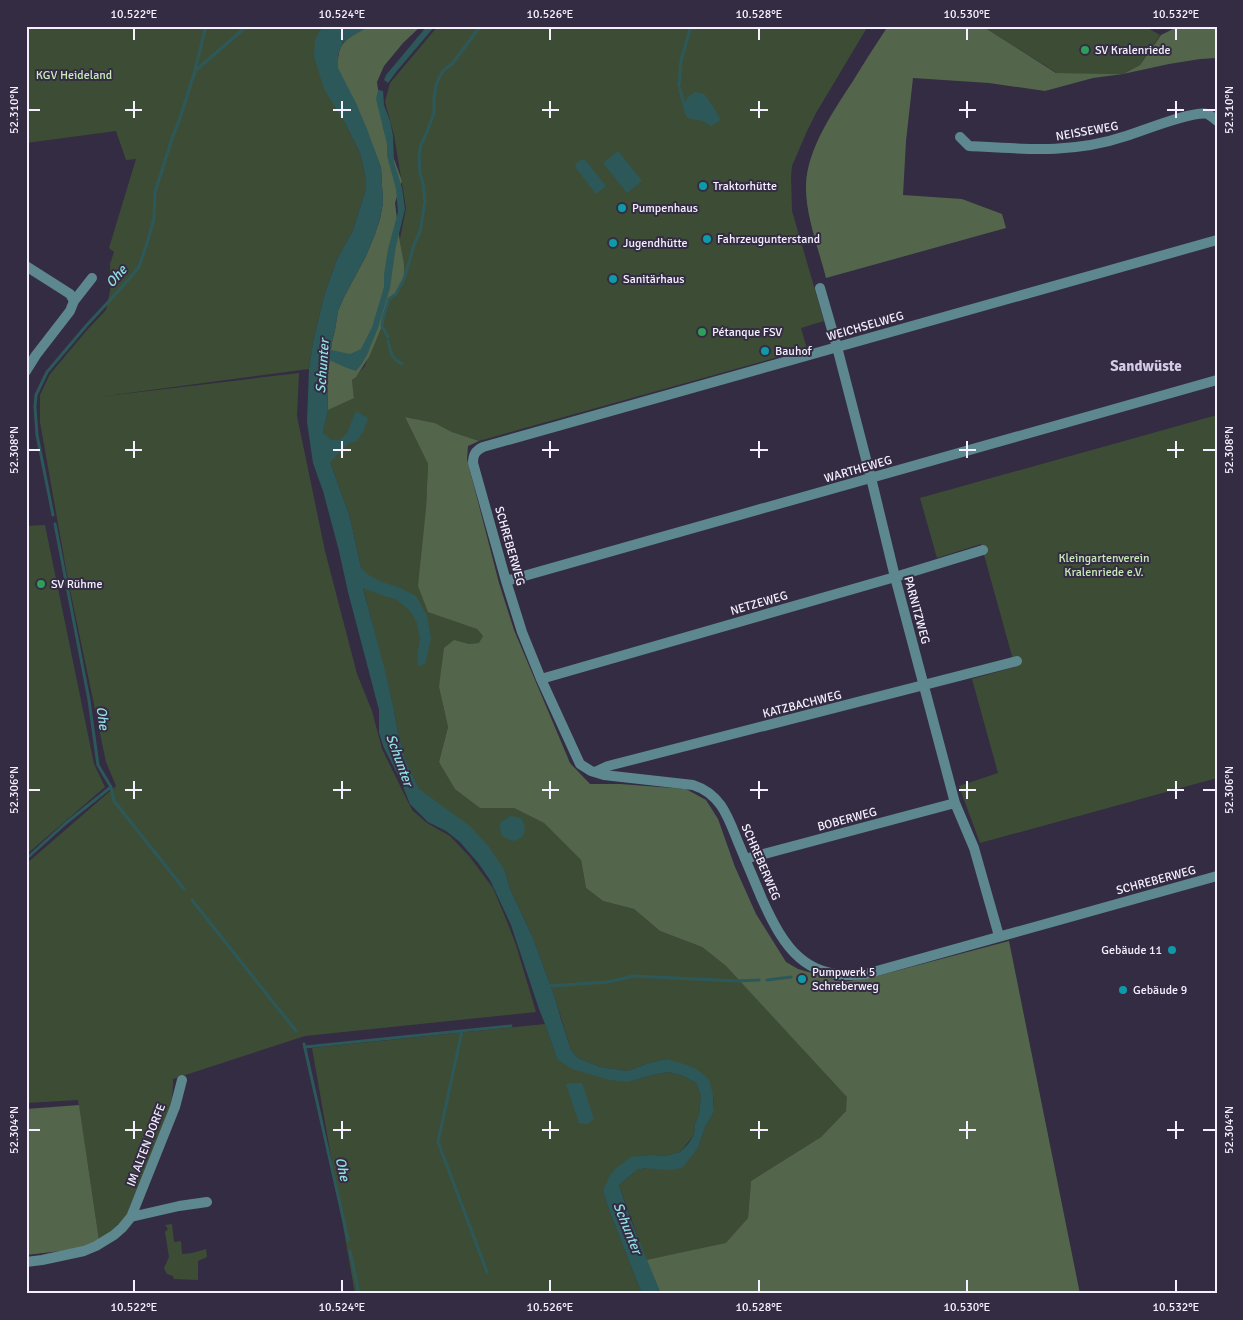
<svg xmlns="http://www.w3.org/2000/svg" width="1243" height="1320" viewBox="0 0 1243 1320" font-family="Signika,sans-serif">
<rect width="100%" height="100%" fill="#342c42"/>
<path fill="#3d4d35" d="M 26,26 L 327,26 L 320,30 L 344,121 L 360,153 L 366,179 L 366,189 L 353,230 L 337,259 L 324,296 L 313,342 L 309,369 L 98,397 L 299,373 L 297,416 L 325,551 L 357,674 L 372,711 L 382,749 L 412,810 L 427,823 L 450,836 L 469,856 L 493,888 L 508,924 L 516,945 L 536,1012 L 305,1036 L 173,1079 L 173,1085 L 171,1107 L 126,1216 L 116,1228 L 99,1240 L 78,1100 L 26,1103 L 26,864 L 116,786 L 106,762 L 68,580 L 40,422 L 40,395 L 50,374 L 88,329 L 106,310 L 111,286 L 110,264 L 114,252 L 109,248 L 136,159 L 126,160 L 116,131 L 26,143 Z
M 438,26 L 868,26 L 816,113 L 807,131 L 792,166 L 791,177 L 792,211 L 824,321 L 801,328 L 807,349 L 479,441 L 452,432 L 435,423 L 405,417 L 428,464 L 426,509 L 461,622 L 477,629 L 483,636 L 480,643 L 469,644 L 454,641 L 439,687 L 448,727 L 439,762 L 480,808 L 514,808 L 544,823 L 581,860 L 586,888 L 603,901 L 634,909 L 660,931 L 702,947 L 726,966 L 848,1097 L 846,1111 L 821,1137 L 751,1181 L 748,1218 L 726,1244 L 646,1260 L 619,1185 L 637,1170 L 646,1168 L 655,1168 L 690,1157 L 698,1148 L 705,1127 L 714,1112 L 713,1095 L 666,1059 L 646,1064 L 628,1071 L 600,1067 L 578,1058 L 571,1050 L 555,998 L 533,938 L 510,889 L 505,871 L 437,804 L 419,790 L 406,761 L 398,733 L 393,705 L 363,587 L 361,568 L 350,517 L 330,462 L 323,433 L 328,410 L 354,397 L 352,380 L 365,366 L 387,305 L 406,208 L 394,135 L 385,102 L 390,83 Z
M 982,26 L 1144,26 L 1160,35 L 1140,65 L 1123,74 L 1057,73 Z
M 1217,415 L 1217,778 L 980,843 L 959,786 L 998,773 L 972,679 L 1015,667 L 981,544 L 937,558 L 920,498 Z
M 45,525 L 94,764 L 105,787 L 26,855 L 26,526 Z
M 545,1024 L 557,1059 L 629,1082 L 652,1075 L 668,1072 L 683,1076 L 696,1083 L 701,1096 L 699,1114 L 695,1124 L 694,1135 L 680,1152 L 665,1156 L 654,1155 L 603,1192 L 612,1218 L 642,1294 L 355,1294 L 312,1048 Z
M 172,1224 L 174,1242 L 181,1241 L 182,1254 L 192,1253 L 206,1249 L 207,1257 L 198,1261 L 198,1280 L 174,1279 L 173,1276 L 167,1274 L 164,1268 L 169,1257 L 165,1232 L 168,1229 L 165,1225 Z"/>
<path fill="#53664b" d="M 369,26 L 421,26 L 403,43 L 384,66 L 377,82 L 384,131 L 402,181 L 395,203 L 400,243 L 404,264 L 404,279 L 396,294 L 389,299 L 383,319 L 382,326 L 369,357 L 356,377 L 352,380 L 354,398 L 328,410 L 327,378 L 332,342 L 335,330 L 338,311 L 344,297 L 366,256 L 375,234 L 380,219 L 383,203 L 381,167 L 374,150 L 338,69 C 337,40 347,39 369,26 Z
M 888,26 L 982,26 L 1056,73 L 1123,74 L 1140,65 L 1161,35 L 1179,26 L 1217,26 L 1217,58 L 1200,59 L 1169,64 L 1123,74 L 1093,78 L 1045,91 L 989,83 L 913,78 L 906,141 L 903,195 L 962,199 L 1002,214 L 1006,228 L 826,278 C 819,250 805,214 806,185 C 807,149 834,110 853,81 C 864,63 876,44 888,26 Z
M 405,417 L 435,423 L 452,432 L 479,441 L 468,446 L 467,459 L 499,583 L 514,630 L 570,763 L 590,784 L 620,784 L 686,789 L 706,800 L 718,819 L 735,867 L 756,914 L 786,962 L 798,969 L 843,982 L 877,976 L 1009,941 L 1080,1294 L 661,1294 L 646,1260 L 726,1243 L 748,1218 L 751,1181 L 821,1137 L 846,1111 L 847,1097 L 726,966 L 702,947 L 660,931 L 634,909 L 603,901 L 586,888 L 581,860 L 544,823 L 514,808 L 480,808 L 455,789 L 439,762 L 448,727 L 439,687 L 444,648 L 454,640 L 469,644 L 479,643 L 483,636 L 477,629 L 428,612 L 418,586 L 426,509 L 428,464 Z
M 79,1105 L 99,1240 L 78,1249 L 26,1255 L 26,1109 Z"/>
<path fill="#2d585a" d="M 327,26 L 369,26 L 343,42 L 338,55 L 338,68 L 356,103 L 367,129 L 381,167 L 383,203 L 380,218 L 375,234 L 366,256 L 344,297 L 338,311 L 335,330 L 332,342 L 331,350 L 350,354 L 361,349 L 372,327 L 384,287 L 384,274 L 388,249 L 398,212 L 396,189 L 387,156 L 387,144 L 376,99 L 378,90 L 383,91 L 384,105 L 390,121 L 393,135 L 394,162 L 402,188 L 405,209 L 396,246 L 390,288 L 378,328 L 367,355 L 361,365 L 356,371 L 347,368 L 329,360 L 327,378 L 328,410 L 323,433 L 331,440 L 340,440 L 347,433 L 356,411 L 368,418 L 364,430 L 357,441 L 349,443 L 330,462 L 350,517 L 361,568 L 370,576 L 384,583 L 396,586 L 416,596 L 427,616 L 431,639 L 425,664 L 419,666 L 417,660 L 420,639 L 417,623 L 411,612 L 396,599 L 384,596 L 363,588 L 384,667 L 393,705 L 398,733 L 406,761 L 419,789 L 471,827 L 489,847 L 505,871 L 510,889 L 533,938 L 555,998 L 561,1019 L 571,1050 L 578,1058 L 600,1067 L 628,1071 L 646,1064 L 666,1059 L 684,1064 L 696,1069 L 704,1075 L 709,1080 L 713,1095 L 714,1112 L 705,1127 L 698,1148 L 682,1168 L 667,1170 L 646,1168 L 637,1170 L 619,1185 L 632,1223 L 661,1294 L 642,1294 L 612,1218 L 603,1192 L 609,1177 L 615,1169 L 631,1157 L 654,1155 L 665,1156 L 680,1152 L 688,1144 L 694,1135 L 695,1124 L 699,1114 L 701,1096 L 696,1083 L 683,1076 L 668,1072 L 652,1075 L 629,1082 L 610,1080 L 572,1069 L 557,1059 L 545,1024 L 539,1009 L 511,925 L 490,880 L 479,864 L 460,842 L 446,831 L 428,822 L 410,804 L 399,777 L 384,748 L 379,733 L 379,710 L 348,592 L 339,551 L 323,491 L 313,463 L 307,422 L 309,369 L 313,342 L 324,296 L 337,259 L 353,230 L 366,189 L 366,179 L 360,153 L 344,121 L 324,89 L 314,56 L 315,41 L 320,30 Z
M 427,26 L 435,26 L 396,72 L 388,83 L 384,80 L 386,75 Z
M 695,92 L 704,94 L 708,99 L 720,118 L 718,122 L 711,126 L 703,121 L 688,118 L 685,114 L 683,107 L 684,104 L 687,98 Z
M 618,151 L 642,181 L 627,193 L 603,163 Z
M 583,159 L 586,161 L 606,186 L 596,194 L 576,168 L 575,165 L 577,163 Z
M 510,816 L 521,818 L 525,827 L 523,836 L 515,841 C 503,838 500,836 500,823 Z
M 573,1083 L 582,1083 L 594,1119 L 588,1124 L 579,1123 L 566,1084 Z"/>
<g fill="none" stroke-linecap="round" stroke-linejoin="round">
<path stroke="#2d585a" stroke-width="3" d="M 195,70 L 206,26
M 679,86 L 681,61 L 691,26
M 680,90 L 684,104
M 388,337 L 382,326 L 383,319 L 389,299 L 396,294 L 404,279 L 414,245 L 420,232 L 425,201 L 423,183 L 420,174 L 419,155 L 421,145 L 427,132 L 434,113 L 434,98 L 436,86 L 439,78 L 443,71 L 452,64 L 476,32 L 482,26
M 388,341 C 391,354 391,357 402,364
M 53,515 L 37,435 L 35,407 L 36,395 L 47,372 L 86,326 L 122,287 L 139,267 L 148,240 L 154,218 L 155,192 L 172,139 L 180,118 L 195,71 L 247,26
M 55,524 L 89,700 L 98,765 L 111,787 L 114,801 L 184,889
M 26,859 L 66,823 L 111,787
M 192,900 L 296,1031
M 767,980 L 791,977
M 549,986 L 608,982 L 634,976 L 736,981 L 759,980
M 462,1031 L 438,1142 L 487,1272
M 304,1044 L 348,1240
M 305,1047 L 511,1026
M 350,1251 L 359,1294"/>
<path stroke="#5d8890" stroke-width="10" d="M 960,137 L 969,146 C 1024,149 1073,154 1126,136 C 1143,131 1193,110 1208,114 C 1211,116 1214,118 1217,121
M 1217,240 L 483,447 C 475,451 473,455 473,463 L 506,581 L 522,632 L 541,679 L 580,764 L 591,771 L 604,775 L 693,785 C 721,794 728,817 738,842 C 746,861 754,880 762,899 C 784,948 806,982 866,974 L 1217,876
M 26,266 L 70,294 L 74,301 L 70,311 L 36,355 L 26,371
M 820,288 L 837,347 L 873,486 L 895,577 L 955,803 L 974,848 L 999,936
M 74,301 L 92,278
M 506,581 L 1217,380
M 541,679 L 895,577 L 983,550
M 595,772 L 608,766 L 1017,661
M 745,859 L 955,803
M 131,1217 L 175,1107 L 182,1080
M 26,1262 L 42,1260 L 84,1251 L 96,1246 L 114,1235 L 122,1228 L 131,1217 L 179,1206 L 207,1202"/>
</g>
<path fill="none" stroke="#f5f0ff" stroke-width="2" d="M 134,28 L 134,40M 342,28 L 342,40M 550,28 L 550,40M 759,28 L 759,40M 967,28 L 967,40M 1176,28 L 1176,40M 134,101 L 134,118M 342,101 L 342,118M 550,101 L 550,118M 759,101 L 759,118M 967,101 L 967,118M 1176,101 L 1176,118M 28,110 L 40,110M 125,110 L 142,110M 333,110 L 351,110M 542,110 L 559,110M 750,110 L 768,110M 959,110 L 976,110M 1167,110 L 1184,110M 1203,110 L 1216,110M 134,441 L 134,458M 342,441 L 342,458M 550,441 L 550,458M 759,441 L 759,458M 967,441 L 967,458M 1176,441 L 1176,458M 28,450 L 40,450M 125,450 L 142,450M 333,450 L 351,450M 542,450 L 559,450M 750,450 L 768,450M 959,450 L 976,450M 1167,450 L 1184,450M 1203,450 L 1216,450M 134,781 L 134,799M 342,781 L 342,799M 550,781 L 550,799M 759,781 L 759,799M 967,781 L 967,799M 1176,781 L 1176,799M 28,790 L 40,790M 125,790 L 142,790M 333,790 L 351,790M 542,790 L 559,790M 750,790 L 768,790M 959,790 L 976,790M 1167,790 L 1184,790M 1203,790 L 1216,790M 134,1121 L 134,1139M 342,1121 L 342,1139M 550,1121 L 550,1139M 759,1121 L 759,1139M 967,1121 L 967,1139M 1176,1121 L 1176,1139M 28,1130 L 40,1130M 125,1130 L 142,1130M 333,1130 L 351,1130M 542,1130 L 559,1130M 750,1130 L 768,1130M 959,1130 L 976,1130M 1167,1130 L 1184,1130M 1203,1130 L 1216,1130M 134,1280 L 134,1292M 342,1280 L 342,1292M 550,1280 L 550,1292M 759,1280 L 759,1292M 967,1280 L 967,1292M 1176,1280 L 1176,1292"/>
<g fill="#2e9e5b" stroke="#342c42" stroke-width="2">
<circle cx="1085" cy="50" r="5"/>
<circle cx="702" cy="332" r="5"/>
<circle cx="41" cy="584" r="5"/>
</g>
<g fill="#0f9aa8" stroke="#342c42" stroke-width="2">
<circle cx="703" cy="186" r="5"/>
<circle cx="622" cy="208" r="5"/>
<circle cx="707" cy="239" r="5"/>
<circle cx="613" cy="243" r="5"/>
<circle cx="613" cy="279" r="5"/>
<circle cx="765" cy="351" r="5"/>
<circle cx="1172" cy="950" r="5"/>
<circle cx="802" cy="979" r="5"/>
<circle cx="1123" cy="990" r="5"/>
</g>
<g text-anchor="middle" stroke-width="4" stroke-linejoin="round" paint-order="stroke">
<g font-size="12" fill="#f5f0ff" stroke="#342c42" text-anchor="start">
<text x="1095" y="54">SV Kralenriede</text>
<text x="713" y="190">Traktorhütte</text>
<text x="632" y="212">Pumpenhaus</text>
<text x="717" y="243">Fahrzeugunterstand</text>
<text x="623" y="247">Jugendhütte</text>
<text x="623" y="283">Sanitärhaus</text>
<text x="712" y="336">Pétanque FSV</text>
<text x="775" y="355">Bauhof</text>
<text x="51" y="588">SV Rühme</text>
<text x="1162" y="954" text-anchor="end">Gebäude 11</text>
<text x="812" y="976">Pumpwerk 5<tspan x="812" dy="14">Schreberweg</tspan></text>
<text x="1133" y="994">Gebäude 9</text>
</g>
<g font-size="12" fill="#c7eab7" stroke="#342c42">
<text x="74" y="79">KGV Heideland</text>
<text x="1104" y="562">Kleingartenverein<tspan x="1104" dy="14">Kralenriede e.V.</tspan></text>
</g>
<g font-size="12" fill="#f5f0ff" stroke="#342c42">
<text transform="translate(1087 131) rotate(-10)" y="4">NEISSEWEG</text>
<text transform="translate(865 326) rotate(-16)" y="4">WEICHSELWEG</text>
<text transform="translate(858 469) rotate(-16)" y="4">WARTHEWEG</text>
<text transform="translate(510 546) rotate(74)" y="4">SCHREBERWEG</text>
<text transform="translate(759 603) rotate(-16)" y="4">NETZEWEG</text>
<text transform="translate(917 610) rotate(75)" y="4">PARNITZWEG</text>
<text transform="translate(802 704) rotate(-14)" y="4">KATZBACHWEG</text>
<text transform="translate(847 819) rotate(-15)" y="4">BOBERWEG</text>
<text transform="translate(761 862) rotate(67)" y="4">SCHREBERWEG</text>
<text transform="translate(1156 880) rotate(-15)" y="4">SCHREBERWEG</text>
<text transform="translate(146 1145) rotate(-69)" y="4">IM ALTEN DORFE</text>
</g>
<g font-size="14" font-style="italic" fill="#90dfe3" stroke="#342c42">
<text transform="translate(116 276) rotate(-49)" y="5">Ohe</text>
<text transform="translate(322 366) rotate(-86)" y="5">Schunter</text>
<text transform="translate(103 718) rotate(82)" y="5">Ohe</text>
<text transform="translate(400 760) rotate(70)" y="5">Schunter</text>
<text transform="translate(343 1169) rotate(77)" y="5">Ohe</text>
<text transform="translate(628 1228) rotate(68)" y="5">Schunter</text>
</g>
<g font-size="15" font-weight="bold" fill="#d4cae6" stroke="#342c42">
<text x="1146" y="371">Sandwüste</text>
</g>
</g>
<rect width="1243" height="1320" fill="none" stroke="#342c42" stroke-width="55"/>
<rect x="28" y="28" width="1188" height="1264" fill="none" stroke="#f5f0ff" stroke-width="2"/>
<g font-size="12" text-anchor="middle" fill="#f5f0ff">
<text x="134" y="18">10.522°E</text>
<text x="342" y="18">10.524°E</text>
<text x="550" y="18">10.526°E</text>
<text x="759" y="18">10.528°E</text>
<text x="967" y="18">10.530°E</text>
<text x="1176" y="18">10.532°E</text>
<text transform="translate(14 110) rotate(-90)" y="4">52.310°N</text>
<text transform="translate(1229 110) rotate(-90)" y="4">52.310°N</text>
<text transform="translate(14 450) rotate(-90)" y="4">52.308°N</text>
<text transform="translate(1229 450) rotate(-90)" y="4">52.308°N</text>
<text transform="translate(14 790) rotate(-90)" y="4">52.306°N</text>
<text transform="translate(1229 790) rotate(-90)" y="4">52.306°N</text>
<text transform="translate(14 1130) rotate(-90)" y="4">52.304°N</text>
<text transform="translate(1229 1130) rotate(-90)" y="4">52.304°N</text>
<text x="134" y="1311">10.522°E</text>
<text x="342" y="1311">10.524°E</text>
<text x="550" y="1311">10.526°E</text>
<text x="759" y="1311">10.528°E</text>
<text x="967" y="1311">10.530°E</text>
<text x="1176" y="1311">10.532°E</text>
</g>
</svg>
